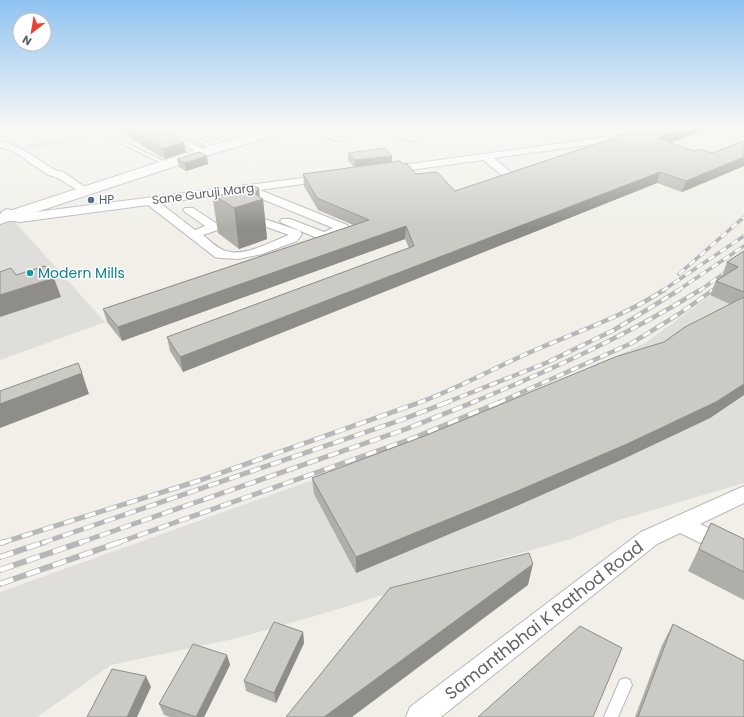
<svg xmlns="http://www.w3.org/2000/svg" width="744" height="717" viewBox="0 0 744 717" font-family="Poppins,sans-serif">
<rect width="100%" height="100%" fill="#f1efe8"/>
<path fill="#e0deda" d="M 14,221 L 105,322 L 0,360 L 0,223 Z
M 744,271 L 744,483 L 616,521 L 571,539 L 484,563 L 342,608 L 238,638 L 111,665 L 37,717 L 0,717 L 0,592 L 405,447 L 545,389 L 645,343 Z"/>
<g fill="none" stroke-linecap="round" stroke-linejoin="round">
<defs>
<path id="service" d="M 227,129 L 231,129 L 243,136 L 241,137 L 232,133 L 203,141 L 210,145 L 210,147 L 208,147 L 183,134 L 187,133 L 199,140 L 229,132 Z
M 102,131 L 163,161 L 159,162 L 101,133 L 33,147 L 31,146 Z
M 625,678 L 630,680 L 632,685 L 618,717 L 604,717 L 620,680 Z"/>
<path id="minor" d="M 151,128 L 163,128 L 209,152 L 204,155 L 201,154 Z
M 307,128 L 320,128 L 344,139 L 342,141 L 336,141 Z
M 381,128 L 394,128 L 418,139 L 416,141 L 410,141 Z
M 621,135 L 626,138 L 624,140 L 494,158 L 513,174 L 514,176 L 513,178 L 505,178 L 483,160 L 388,173 L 383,170 L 388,167 Z
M 0,141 L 19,147 L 55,170 L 63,172 L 85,187 L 80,190 L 76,189 L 56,177 L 48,175 L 13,151 L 0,147 Z
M 326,175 L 331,178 L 330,180 L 260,190 L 347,225 L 349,228 L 347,231 L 324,241 L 282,223 L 280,221 L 282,219 L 290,219 L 324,232 L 333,228 L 245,192 L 160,203 L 195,230 L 205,226 L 185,212 L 183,210 L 185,208 L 193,208 L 216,223 L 247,213 L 300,231 L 302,234 L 297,241 L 262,254 L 238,259 L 220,258 L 215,257 L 148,205 L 20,222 L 5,220 L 1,212 L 7,209 L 11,210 L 14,214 L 20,214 ZM 247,220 L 289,235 C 270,242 245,257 226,251 C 218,249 209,240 203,235 Z
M 744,486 L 744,503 L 700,524 L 744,545 L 744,564 L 680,533 L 657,544 L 441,717 L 406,717 L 410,707 L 641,532 Z"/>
<path id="secondary" d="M 271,128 L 291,128 L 289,131 L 206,156 L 0,224 L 0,214 L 196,150 Z"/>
</defs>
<use href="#service" stroke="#b5b8bc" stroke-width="2"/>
<use href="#minor" stroke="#b5b8bc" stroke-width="2"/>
<use href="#secondary" stroke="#b6babf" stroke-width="2"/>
<use href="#service" fill="#fff" fill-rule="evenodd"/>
<use href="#minor" fill="#fff" fill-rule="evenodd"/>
<use href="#secondary" fill="#fff" fill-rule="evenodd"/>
<defs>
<path id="rail-far3" d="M 679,274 L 744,217
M 662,291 L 744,236
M 677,291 L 744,246
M 699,291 L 744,259
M 712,291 L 722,283"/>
<path id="rail-far2" d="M 418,403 C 460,388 499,365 540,348 C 582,330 626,315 664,290
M 445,403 L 546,363 L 614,330 L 679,290
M 471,403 C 551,370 628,335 700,290
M 498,403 L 632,343 L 679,314 L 713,290"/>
<path id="rail-far1" d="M 1,543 L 201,480 L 421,402
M 42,543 L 401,420 L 448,402
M 79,543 L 406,429 L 474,402
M 117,543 L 411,439 L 500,402"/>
<path id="rail" d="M 0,543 L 4,542
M 0,557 L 45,542
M 0,570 L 82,542
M 0,584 L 120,542"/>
</defs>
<use href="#rail-far3" stroke="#b6b7b8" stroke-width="3.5"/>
<use href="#rail-far2" stroke="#b6b7b8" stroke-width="4.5"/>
<use href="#rail-far1" stroke="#b6b7b8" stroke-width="5"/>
<use href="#rail" stroke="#b6b7b8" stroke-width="6"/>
<use href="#rail-far3" stroke="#fff" stroke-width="2.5" stroke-dasharray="7" stroke-linecap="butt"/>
<use href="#rail-far2" stroke="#fff" stroke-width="3" stroke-dasharray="8" stroke-linecap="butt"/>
<use href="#rail-far1" stroke="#fff" stroke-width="3.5" stroke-dasharray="11" stroke-linecap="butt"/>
<use href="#rail" stroke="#fff" stroke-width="4.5" stroke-dasharray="14" stroke-linecap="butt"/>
</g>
<path fill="#afaea9" d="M 113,128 L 158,128 L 186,152 L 165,159 Z
M 356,128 L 374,128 L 363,131 Z
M 403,128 L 415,128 L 415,132 Z
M 710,128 L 670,143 L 694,151 L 712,153 L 744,141 L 744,166 L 682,192 L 657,183 L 183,372 L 170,351 L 167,337 L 409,248 L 405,239 L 122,341 L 107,322 L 103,309 L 353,225 L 318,210 L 304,186 L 303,174 L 354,167 L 348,161 L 348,153 L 403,164 L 416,174 L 455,191 Z
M 207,156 L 208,164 L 186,171 L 179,167 L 177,159 Z
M 212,194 L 260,197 L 263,199 L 267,239 L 239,249 L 218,233 Z
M 744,251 L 744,395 L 710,418 L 621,460 L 512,508 L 356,573 L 314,494 L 312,478 L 427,435 L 664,342 L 730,304 L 710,295 L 716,281 L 722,277 L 722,276 L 727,262 Z
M 711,523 L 744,539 L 744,600 L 688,571 Z
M 673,624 L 743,661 L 744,659 L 744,717 L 635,717 L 662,645 Z
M 303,632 L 304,643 L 276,703 L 246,691 L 244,681 Z
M 227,655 L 230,665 L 204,717 L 170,717 L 164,715 L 159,704 Z"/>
<path fill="#8f8d8a" d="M 170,128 L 178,128 L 170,130 Z
M 363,128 L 374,128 L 363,131 Z
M 479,128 L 486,128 L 479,131 Z
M 685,128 L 710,128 L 654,149 L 657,138 Z
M 184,142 L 186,152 L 165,159 L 163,149 Z
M 207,156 L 208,164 L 186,171 L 185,163 Z
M 392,156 L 392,164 L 355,168 L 355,160 Z
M 744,157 L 744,166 L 682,192 L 686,181 Z
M 660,172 L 657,183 L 183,372 L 180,357 Z
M 259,188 L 260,200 L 263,199 L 267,239 L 239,249 L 234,208 Z
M 406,226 L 405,239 L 122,341 L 118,327 Z
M 54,278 L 61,297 L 0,317 L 0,295 Z
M 82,373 L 89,394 L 0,428 L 0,404 Z
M 744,384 L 744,395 L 710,418 L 621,460 L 512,508 L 356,573 L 356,557 Z
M 533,564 L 528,585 L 352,717 L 324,717 Z
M 303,632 L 304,643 L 276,703 L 274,693 Z
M 227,655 L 230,665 L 204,717 L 196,717 Z
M 146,676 L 151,687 L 137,717 L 127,717 Z"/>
<path fill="#cccac5" stroke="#8f8d8a" d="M 127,128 L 158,128 L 184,142 L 163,149 Z
M 644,128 L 685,128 L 657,138 L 694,151 L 700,149 L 712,153 L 744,141 L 744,157 L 686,181 L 660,172 L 180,357 L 167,337 L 414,246 L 406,226 L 118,327 L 103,309 L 369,220 L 317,198 L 303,174 L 400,161 L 403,164 L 406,163 L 416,174 L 437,172 L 455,191 Z
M 385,148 L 392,156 L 355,160 L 348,153 Z
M 199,152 L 207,156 L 185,163 L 177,159 Z
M 244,184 L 248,185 L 259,188 L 255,194 L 263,199 L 234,208 L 212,194 L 230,195 L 232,193 L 237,193 Z
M 744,251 L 744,292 L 716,281 L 738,267 L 727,262 Z
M 45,266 L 54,278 L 0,295 L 0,272 L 11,268 L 16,275 Z
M 744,297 L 744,384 L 716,402 L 627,444 L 515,492 L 356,557 L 312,478 L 427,435 L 615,357 L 664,342 L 685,327 Z
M 78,363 L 82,373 L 0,404 L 0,391 Z
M 711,523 L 744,539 L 744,572 L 699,549 Z
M 529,553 L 533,564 L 324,717 L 286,717 L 390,588 Z
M 274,622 L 303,632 L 274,693 L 244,681 Z
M 673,624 L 744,661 L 744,717 L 638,717 Z
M 580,626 L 622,648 L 593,717 L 478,717 Z
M 193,644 L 227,655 L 196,717 L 159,704 Z
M 112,669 L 146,676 L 127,717 L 87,717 Z"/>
<linearGradient id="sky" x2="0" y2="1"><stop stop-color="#8fc3f1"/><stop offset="0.56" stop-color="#f9f8f5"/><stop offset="1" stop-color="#f9f8f5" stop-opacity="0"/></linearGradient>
<rect width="744" height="229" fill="url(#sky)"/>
<circle fill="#5c6f8a" stroke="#fff" stroke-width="1.5" cx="91" cy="200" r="4"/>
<circle fill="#0f9aa8" stroke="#fff" stroke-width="1.5" cx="30" cy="273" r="4"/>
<g text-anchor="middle" stroke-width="3" stroke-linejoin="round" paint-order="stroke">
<g font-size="12" fill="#5f6368" stroke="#fff">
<text transform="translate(203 194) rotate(-7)" y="4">Sane Guruji Marg</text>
</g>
<g font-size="12" fill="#4e5e75" stroke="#fff" text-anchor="start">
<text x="99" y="204">HP</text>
</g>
<g font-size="14" fill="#0d838f" stroke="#fff" text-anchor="start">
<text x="38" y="278">Modern Mills</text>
</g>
<g font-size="17" fill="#5f6368" stroke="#fff">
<text transform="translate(544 620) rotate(-38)" y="6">Samanthbhai K Rathod Road</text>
</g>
</g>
<g transform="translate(32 32) rotate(211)"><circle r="19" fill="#ffffff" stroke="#bfc1c3"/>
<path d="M0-3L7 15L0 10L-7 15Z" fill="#ea4335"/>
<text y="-6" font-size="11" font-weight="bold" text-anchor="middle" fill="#5f6368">N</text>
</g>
</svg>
